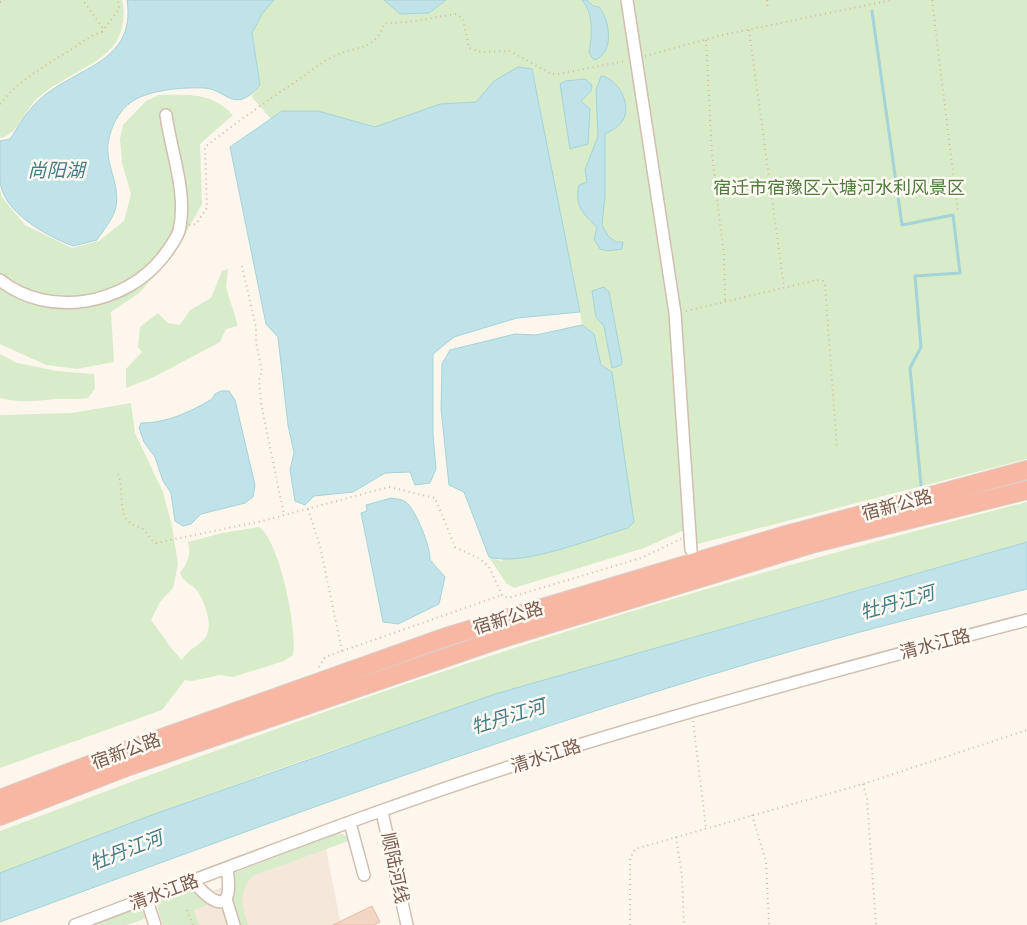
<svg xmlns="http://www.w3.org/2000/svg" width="1027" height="925" viewBox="0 0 1027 925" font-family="'Alegreya Sans','Noto Sans SC',sans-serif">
<rect width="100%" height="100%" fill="#fdf6ec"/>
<path fill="#f5e8da" d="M 326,849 L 341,925 L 163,925 L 158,911 Z"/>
<path fill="#d8ecc9" d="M 0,0 L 122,0 C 126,14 123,36 112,47 C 94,68 57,79 36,100 C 24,111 18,135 0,138 Z
M 274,0 L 384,0 L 400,14 L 429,13 L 446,0 L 1027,0 L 1027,459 L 686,547 L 684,530 L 644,548 L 514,588 L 506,583 L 489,557 L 502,561 L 601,365 L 594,334 L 582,325 L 580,312 L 494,81 L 476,102 L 440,104 L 375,127 L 318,111 L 282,111 L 271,119 L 251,96 L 260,85 L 252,33 L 262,14 Z
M 159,95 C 189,95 211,92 233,115 L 200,144 L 202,204 L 173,256 L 139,293 L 111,312 L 114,362 L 77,369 L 46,365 L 0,344 L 0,190 L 2,197 L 25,225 L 72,248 L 99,241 L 124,221 L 131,194 L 122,163 L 120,139 L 123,125 L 146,101 Z
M 228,269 L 226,287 L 238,326 L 226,329 L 220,342 L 154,377 L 126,388 L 126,369 L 142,352 L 138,347 L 140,327 L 158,313 L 168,323 L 180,325 L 190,310 L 211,298 L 222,271 Z
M 0,354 L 17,363 L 57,371 L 94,374 L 95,389 L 88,398 C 77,400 67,398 56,399 C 36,401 20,403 0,398 Z
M 131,403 L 135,433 L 163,492 L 172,526 L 178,564 L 173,588 L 160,602 L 151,620 L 172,649 L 182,660 C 188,649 198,647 205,638 C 214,627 205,603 198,592 C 193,584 183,583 180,573 C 188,562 191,555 188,542 L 222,533 L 259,527 C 280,541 298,632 293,655 L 284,661 L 233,677 L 220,675 L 192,681 L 185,680 L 162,710 L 0,768 L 0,415 L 72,413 Z
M 1027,502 L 1027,542 C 796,607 564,672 336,749 C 223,788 111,830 0,873 L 0,831 C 127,783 254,736 382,692 C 594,619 810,557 1027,502 Z
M 336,833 L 343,834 L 351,840 L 253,876 C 238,891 242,907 248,925 L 240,925 L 231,900 L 234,873 Z
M 191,889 L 197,891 L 210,904 L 194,910 L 199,925 L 163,925 L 156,902 Z
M 135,908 L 141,910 L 147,918 L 127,925 L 96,925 L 97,922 Z"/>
<path fill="#bfe3e8" stroke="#a5d3da" d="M 127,0 L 274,0 L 262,14 L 252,33 L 260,85 C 234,116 227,89 204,88 C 183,87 146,90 130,103 C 116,113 106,137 108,154 C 110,173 121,191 115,210 C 112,220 103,231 97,240 L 73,246 C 47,236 3,213 0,181 C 0,168 0,154 0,141 L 10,139 C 18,127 26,112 37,102 C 72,67 137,65 127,0 Z
M 384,0 L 446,0 L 429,13 L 400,14 Z
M 582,0 L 587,0 L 593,6 L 599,7 C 610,20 615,54 594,60 L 589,53 C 592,35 594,14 582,0 Z
M 518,67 L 532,69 L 580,312 L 517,318 L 454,337 L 433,354 L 433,435 L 436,469 L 430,483 L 415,485 L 410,472 L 385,473 L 353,492 L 314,496 L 305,505 L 295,501 L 290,470 L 294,453 L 288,425 L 278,337 L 266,324 L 230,147 L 282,111 L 318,111 L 375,127 L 440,104 L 476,102 L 494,81 Z
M 601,76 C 618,78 632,105 623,120 C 620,126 611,131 605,134 L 605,196 L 602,225 L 608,236 L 616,242 L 623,242 L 622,249 L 607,251 L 600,249 L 594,239 L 597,227 C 584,215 574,206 579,185 L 587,182 L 585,170 L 598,136 L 596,90 Z
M 585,79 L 592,85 L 591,91 L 581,101 L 590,109 L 588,144 L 570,149 L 560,84 L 565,81 Z
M 604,287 L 609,292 L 622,361 L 621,365 L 612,368 L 604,326 L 596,317 L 592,291 Z
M 582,325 L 594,334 L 601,365 L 612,372 L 634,522 L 628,528 C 592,538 524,567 489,557 L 464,492 L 449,485 L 441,409 L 442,364 L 450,350 L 515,334 L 536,335 Z
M 221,391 L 229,391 L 235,400 L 255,485 L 253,497 L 245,503 L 201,514 L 191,524 L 183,526 L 175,521 L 171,493 L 163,481 L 155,457 L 144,442 L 139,428 L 141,423 C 167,423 190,412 212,399 L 215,394 Z
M 391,498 C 396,499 402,499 406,502 C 416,510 431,548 430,560 L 445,577 L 439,604 L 398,624 L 383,622 L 361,513 L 367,511 L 366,505 Z
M 1027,542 L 1027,589 C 954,608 879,626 806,647 C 533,724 266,824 0,922 L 0,873 L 149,816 L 495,694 Z"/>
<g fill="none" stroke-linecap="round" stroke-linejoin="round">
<path stroke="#a5d3da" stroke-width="3" d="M 872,11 L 902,225 L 953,215 L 960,273 L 915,276 L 921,347 L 910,368 L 921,485"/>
</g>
<path fill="#f3d5c3" stroke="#e6bba3" d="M 372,906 L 380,922 L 374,925 L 333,925 Z"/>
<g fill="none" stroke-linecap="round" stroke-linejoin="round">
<defs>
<path id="minor" d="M 627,0 L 675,313 L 691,550
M 0,280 C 49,319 125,305 163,257 C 168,250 176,240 179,231 C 188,194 171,152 166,115
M 382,812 L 407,925
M 350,823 L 364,875
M 193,881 C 217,910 234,911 227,869
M 146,898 L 155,925
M 226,899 L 234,925
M 75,925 C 243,862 410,796 582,744 C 729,699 878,659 1027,620"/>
<path id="highway" d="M 0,799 L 131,749 L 449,636 L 779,537 L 1027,470
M 0,816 L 129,766 L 497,640 L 815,543 L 1027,490"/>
</defs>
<use href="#minor" stroke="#d1beb0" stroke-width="14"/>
<use href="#highway" stroke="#dad1cd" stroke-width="20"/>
<path stroke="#d9b8a5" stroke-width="2" stroke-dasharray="1 4" stroke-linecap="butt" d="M 767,0 L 768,9
M 932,0 L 958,213
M 0,2 L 5,0
M 749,30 L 784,287
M 102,32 L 119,9 L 118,0
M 706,40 L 712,154 L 724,257 L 725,301
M 645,56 L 722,35 L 892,0
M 0,104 C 20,79 48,64 75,47 C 84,41 91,35 102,32 L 102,27 L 83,0
M 189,225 L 196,224 L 207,208 L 205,147 C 234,124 264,103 295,82 C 309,73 322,61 337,55 C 361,45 374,50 385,23 L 409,22 L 456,14 L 463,19 L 469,48 L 482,52 L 510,51 L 551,74 L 558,74 L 626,61
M 242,266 L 256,327 L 256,342 L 262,371 L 259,380 L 261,403 L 284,515
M 686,311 L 817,280 L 823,281 L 825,285 L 837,449
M 118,474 C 124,488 118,512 129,522 C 133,526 139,526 143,529 C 149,534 149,540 156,543 L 262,521 L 389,487 L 435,498 L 455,547 L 480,559 L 489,567 L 502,595 L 508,598 L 641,558 L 681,539
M 308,509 L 320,546 L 342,651
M 319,667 L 325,657 L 502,595
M 693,721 L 706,828
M 863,784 L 867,799 L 876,925
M 752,815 L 766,862 L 769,925
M 676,837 L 682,876 L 684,925
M 187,910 L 193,925
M 630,925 L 630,859 L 635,849 L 863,784 L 1027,730"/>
<use href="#minor" stroke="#fff" stroke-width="11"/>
<use href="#highway" stroke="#f7b7a3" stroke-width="18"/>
</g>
<g text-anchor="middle" stroke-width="5" stroke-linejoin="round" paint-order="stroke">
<g font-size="18" fill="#537a41" stroke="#fffaf3">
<text x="839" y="194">宿迁市宿豫区六塘河水利风景区</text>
</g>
<g font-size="18" fill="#7a5c4d" stroke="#fffaf3">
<text transform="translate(897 505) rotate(-15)" y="6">宿新公路</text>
<text transform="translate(508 618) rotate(-17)" y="6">宿新公路</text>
<text transform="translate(935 644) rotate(-15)" y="6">清水江路</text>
<text transform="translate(126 751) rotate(-20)" y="6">宿新公路</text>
<text transform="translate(546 756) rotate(-18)" y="6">清水江路</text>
<text transform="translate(395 868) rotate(78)" y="6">顺陆河线</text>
<text transform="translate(164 892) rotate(-20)" y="6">清水江路</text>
</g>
<g font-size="19" font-style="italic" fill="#437c86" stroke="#fffaf3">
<text x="56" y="177">尚阳湖</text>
<text transform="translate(897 602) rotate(-16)" y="7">牡丹江河</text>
<text transform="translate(508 716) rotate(-17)" y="7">牡丹江河</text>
<text transform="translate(126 850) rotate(-21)" y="7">牡丹江河</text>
</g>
</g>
</svg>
